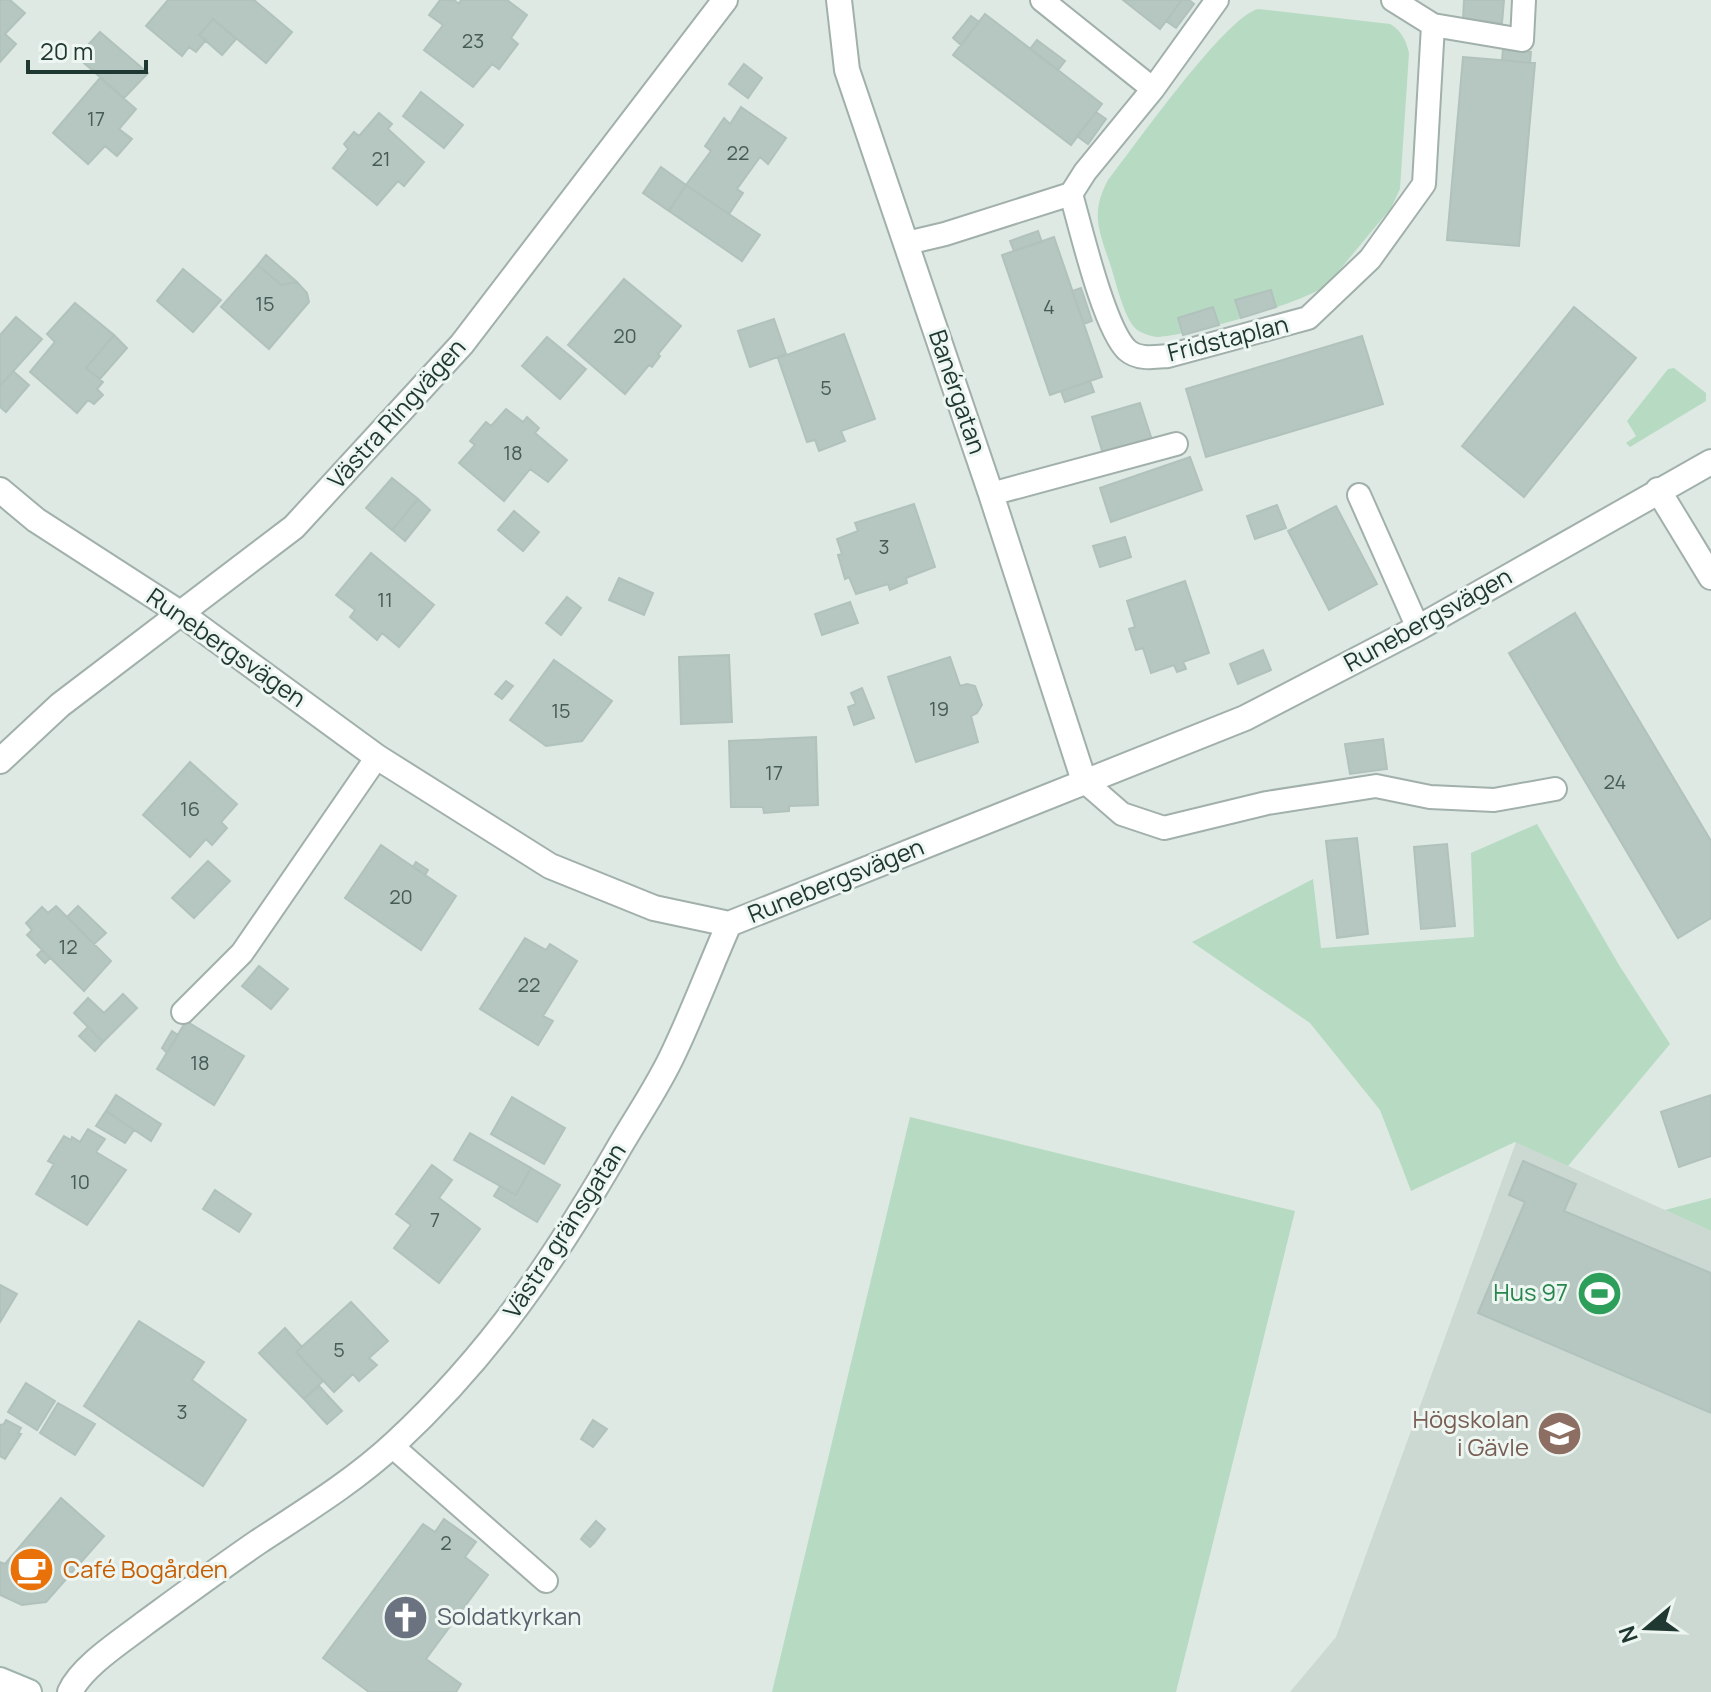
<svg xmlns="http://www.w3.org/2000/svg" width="1711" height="1692" viewBox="0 0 1711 1692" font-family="Manrope,sans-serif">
<rect width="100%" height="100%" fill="#dee9e4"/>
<path fill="#ccd9d3" d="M 1516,1142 L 1711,1231 L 1711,1692 L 1290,1692 L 1336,1637 Z"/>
<path fill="#b7dac2" d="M 1258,9 L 1390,24 C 1401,30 1406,40 1409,53 L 1400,189 L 1391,208 L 1327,285 C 1301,304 1191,335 1158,337 C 1152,337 1141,333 1136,329 C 1123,317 1115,277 1109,261 C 1098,228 1091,212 1108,180 C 1134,147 1225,17 1258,9 Z
M 1674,368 L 1706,393 L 1706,401 L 1630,447 L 1626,443 L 1636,436 L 1627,421 L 1668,369 Z
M 1537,824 L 1619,965 L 1670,1044 L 1568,1166 L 1515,1142 L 1411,1191 L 1380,1110 L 1310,1023 L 1192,942 L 1313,879 L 1321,948 L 1474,937 L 1471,853 Z
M 910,1117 L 1295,1211 L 1176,1692 L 772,1692 Z
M 1711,1198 L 1711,1231 L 1665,1210 Z"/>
<path fill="#b6c6c0" stroke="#b1c2bc" stroke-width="2" d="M 0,0 L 10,0 L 25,13 L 5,34 L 16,44 L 0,62 Z
M 168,0 L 254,0 L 292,32 L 266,63 L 213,19 L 199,35 L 206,40 L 196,52 L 189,47 L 182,56 L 146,26 Z
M 440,0 L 454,0 L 459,4 L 461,0 L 507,0 L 527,15 L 511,38 L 518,44 L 499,69 L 492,64 L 473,87 L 424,50 L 443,25 L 429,15 Z
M 1123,0 L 1182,0 L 1160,29 Z
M 1182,0 L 1189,0 L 1194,4 L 1176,28 L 1166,21 Z
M 1464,0 L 1504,0 L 1502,23 L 1463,19 Z
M 985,14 L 1102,104 L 1071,145 L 953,55 Z
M 971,16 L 979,22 L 961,45 L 953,38 Z
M 213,19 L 236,39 L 222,55 L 199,35 Z
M 100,32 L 148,73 L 124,98 L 77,57 Z
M 1037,40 L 1065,61 L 1058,70 L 1030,49 Z
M 1503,49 L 1531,52 L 1530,63 L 1502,60 Z
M 1463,57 L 1535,63 L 1519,246 L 1447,240 Z
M 744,64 L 762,78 L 748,98 L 729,84 Z
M 100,78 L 136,109 L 119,129 L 132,139 L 117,156 L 105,146 L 88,164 L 53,133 Z
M 421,92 L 463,125 L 444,148 L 403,116 Z
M 741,107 L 786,138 L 768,164 L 760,157 L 737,189 L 743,193 L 729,214 L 686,185 L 711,151 L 705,146 L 724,118 L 730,124 Z
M 1096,112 L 1106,119 L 1088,144 L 1077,136 Z
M 379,113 L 392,124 L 388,129 L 424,162 L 404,186 L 398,181 L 377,205 L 333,168 L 348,149 L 344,144 L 354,132 L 359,136 Z
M 661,167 L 686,185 L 669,211 L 643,193 Z
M 686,185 L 760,235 L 742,261 L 669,211 Z
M 1038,231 L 1042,242 L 1014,251 L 1010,241 Z
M 1054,237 L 1102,377 L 1050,395 L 1002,255 Z
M 266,255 L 297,282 L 281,285 L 258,265 Z
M 258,265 L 281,285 L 297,282 L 307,293 L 309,302 L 269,349 L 221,307 Z
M 183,269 L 221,300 L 193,332 L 157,301 Z
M 624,279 L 681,326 L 658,354 L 660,356 L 652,367 L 649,365 L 625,394 L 568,345 Z
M 1081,288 L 1092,321 L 1084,324 L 1072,291 Z
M 1271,290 L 1276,307 L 1241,318 L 1235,300 Z
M 75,303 L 114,335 L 86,368 L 103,382 L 97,389 L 103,395 L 94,404 L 88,400 L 77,413 L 30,372 L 55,342 L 47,334 Z
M 1213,307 L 1219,325 L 1183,335 L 1178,318 Z
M 1574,307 L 1636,358 L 1524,497 L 1462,446 Z
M 16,317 L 42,339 L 0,386 L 0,335 Z
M 774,319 L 786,354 L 750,367 L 738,331 Z
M 844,334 L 875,419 L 841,431 L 845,441 L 819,451 L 815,440 L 807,442 L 778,358 Z
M 114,335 L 127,348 L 100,379 L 86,368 Z
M 1362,336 L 1383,404 L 1206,457 L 1186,389 Z
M 547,337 L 586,369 L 560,399 L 522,366 Z
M 13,371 L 29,385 L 6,412 L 0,407 L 0,386 Z
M 1090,381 L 1094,392 L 1065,402 L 1061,391 Z
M 1140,403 L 1152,440 L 1103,454 L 1092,417 Z
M 506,409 L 523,422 L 527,417 L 539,428 L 535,433 L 567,460 L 548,482 L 530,469 L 504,501 L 459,463 L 475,445 L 470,441 L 486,422 L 491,426 Z
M 1190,457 L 1202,490 L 1111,522 L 1100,488 Z
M 392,478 L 418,499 L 392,530 L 366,508 Z
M 418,499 L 430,510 L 405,541 L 392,530 Z
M 914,504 L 935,567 L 906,578 L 907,583 L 890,590 L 888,584 L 856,594 L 849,577 L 845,579 L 838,555 L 842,554 L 837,539 L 858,531 L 855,523 Z
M 1277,505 L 1286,528 L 1255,539 L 1247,516 Z
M 1336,506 L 1377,584 L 1329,610 L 1288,531 Z
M 514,511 L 539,532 L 523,551 L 498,530 Z
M 1125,537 L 1131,557 L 1100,567 L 1093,546 Z
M 371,553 L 434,605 L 399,647 L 382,633 L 377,640 L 350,617 L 355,610 L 336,595 Z
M 619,578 L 653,593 L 644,615 L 609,600 Z
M 1185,581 L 1209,653 L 1183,662 L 1186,669 L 1177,672 L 1174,665 L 1151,673 L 1143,648 L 1136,650 L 1129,629 L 1135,627 L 1127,601 Z
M 567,597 L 581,608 L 561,635 L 546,623 Z
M 850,602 L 858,623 L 822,635 L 815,614 Z
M 1575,613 L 1711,841 L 1711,918 L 1678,938 L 1509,653 Z
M 1263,650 L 1271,670 L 1238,684 L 1230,664 Z
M 729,655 L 732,722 L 681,724 L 679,657 Z
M 950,657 L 960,686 L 967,684 L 975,686 L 982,705 L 977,713 L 971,716 L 978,742 L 916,762 L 888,677 Z
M 554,660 L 612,701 L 582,741 L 546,746 L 510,720 Z
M 506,681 L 513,686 L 502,699 L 495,694 Z
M 862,688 L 874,718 L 854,725 L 848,707 L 856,704 L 851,693 Z
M 816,737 L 818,805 L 789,806 L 789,811 L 764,813 L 763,807 L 731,807 L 729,741 Z
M 1383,739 L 1387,769 L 1350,774 L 1345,744 Z
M 190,762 L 237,804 L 221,822 L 227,828 L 212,845 L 206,839 L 190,857 L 143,815 Z
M 1357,838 L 1368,934 L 1337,938 L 1326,841 Z
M 1447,844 L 1455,926 L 1421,929 L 1414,847 Z
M 381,845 L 456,896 L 421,950 L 345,898 Z
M 208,861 L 230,881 L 194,918 L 172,898 Z
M 416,862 L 428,870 L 425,875 L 413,867 Z
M 56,906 L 111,961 L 84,991 L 27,935 L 32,930 L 26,923 L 42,907 L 48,913 Z
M 78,906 L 106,933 L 94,944 L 67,917 Z
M 525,938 L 546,950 L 550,944 L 577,961 L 543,1016 L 553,1021 L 538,1045 L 480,1009 Z
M 42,950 L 50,958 L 45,963 L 37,955 Z
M 259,966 L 288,989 L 271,1009 L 242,986 Z
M 123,994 L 137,1008 L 103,1042 L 74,1013 L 88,998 L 104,1013 Z
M 186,1021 L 244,1056 L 214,1105 L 157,1069 Z
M 88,1027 L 103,1042 L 95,1051 L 79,1036 Z
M 172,1031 L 178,1035 L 167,1053 L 162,1048 Z
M 116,1095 L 161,1124 L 151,1141 L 106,1111 Z
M 1711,1095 L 1711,1156 L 1679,1167 L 1661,1112 Z
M 512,1097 L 565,1128 L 544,1164 L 491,1134 Z
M 106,1111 L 134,1130 L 125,1143 L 96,1126 Z
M 88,1129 L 105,1139 L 96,1152 L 126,1170 L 87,1225 L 36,1194 L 54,1164 L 48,1161 L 64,1136 L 71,1140 L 72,1137 L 80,1142 Z
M 470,1133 L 531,1168 L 516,1195 L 454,1160 Z
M 1523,1161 L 1576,1184 L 1564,1211 L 1711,1273 L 1711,1413 L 1478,1313 L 1525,1202 L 1509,1195 Z
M 432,1165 L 452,1180 L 439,1198 L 480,1229 L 439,1283 L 394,1248 L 411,1225 L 396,1214 Z
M 531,1168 L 560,1185 L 537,1222 L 494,1196 L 500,1186 L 516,1195 Z
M 215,1190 L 251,1214 L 239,1232 L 203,1209 Z
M 0,1285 L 17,1294 L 0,1322 Z
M 351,1302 L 388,1341 L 369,1358 L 377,1365 L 359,1381 L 353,1374 L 334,1392 L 296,1352 Z
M 139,1321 L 204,1362 L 192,1380 L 246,1420 L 203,1486 L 84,1406 Z
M 285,1328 L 302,1347 L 296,1352 L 323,1381 L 304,1399 L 259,1353 Z
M 26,1383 L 55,1401 L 37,1430 L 8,1412 Z
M 319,1386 L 342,1411 L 327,1424 L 304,1399 Z
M 58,1403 L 95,1424 L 75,1455 L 40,1433 Z
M 6,1420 L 21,1428 L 18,1433 L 21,1434 L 5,1459 L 0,1456 L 0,1425 L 4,1424 Z
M 593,1420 L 607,1429 L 593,1447 L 581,1439 Z
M 61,1498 L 104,1536 L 46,1602 L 22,1605 L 0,1595 L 0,1562 L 5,1564 Z
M 444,1519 L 476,1542 L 465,1557 L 488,1575 L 426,1659 L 461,1684 L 456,1692 L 369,1692 L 323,1658 L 423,1524 L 435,1532 Z
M 596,1521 L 605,1529 L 594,1543 L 584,1535 Z
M 584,1535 L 594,1543 L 590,1547 L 581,1539 Z"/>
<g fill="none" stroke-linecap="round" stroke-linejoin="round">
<defs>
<path id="lane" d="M 1042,0 L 1153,89
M 1217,0 L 1153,89 L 1085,172 L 1071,194 C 1081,229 1104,328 1127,350 C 1138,360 1155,357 1168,356 L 1308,318 L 1370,259 L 1424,184 L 1433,25 L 1393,0
M 1433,25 L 1522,40 L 1524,0
M 907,243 L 945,234 L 1071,194
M 991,494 L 1176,444
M 1359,495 L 1418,628
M 1084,781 L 1122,814 L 1164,828 L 1267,803 L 1376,786 L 1430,797 L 1494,800 L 1555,789
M 183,1012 L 242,953 L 377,757
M 392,1446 L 546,1581"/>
<path id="street" d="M 839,0 L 847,70 L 991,494 L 1084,781
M 0,490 L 36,520 L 180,613 L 377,757 L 550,866 L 654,908 L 729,924 L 1245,718 L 1418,628 L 1711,462
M 1658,490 L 1711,577
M 0,761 L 60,705 L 294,527 L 462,344 L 725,0
M 70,1692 C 82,1666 122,1641 145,1623 C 182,1596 220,1568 258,1542 C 305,1511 353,1482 395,1443 C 491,1354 555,1259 620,1146 C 638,1115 659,1085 674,1052 C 694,1010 710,967 729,924"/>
<path id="secondary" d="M 0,1680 L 29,1692"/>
</defs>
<use href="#lane" stroke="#a1b0ab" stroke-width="26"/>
<use href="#street" stroke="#a1b0ab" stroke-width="28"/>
<use href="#secondary" stroke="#9eb4ad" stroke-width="28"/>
<use href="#lane" stroke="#fff" stroke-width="22"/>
<use href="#street" stroke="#fff" stroke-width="24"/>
<use href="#secondary" stroke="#fff" stroke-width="24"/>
</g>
<defs>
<symbol id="stadium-disc" viewBox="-11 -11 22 22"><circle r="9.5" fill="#2e9e5b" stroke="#eef6f2"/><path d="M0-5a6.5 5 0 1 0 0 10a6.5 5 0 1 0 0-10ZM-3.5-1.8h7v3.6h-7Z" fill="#fff"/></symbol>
<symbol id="university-disc" viewBox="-11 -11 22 22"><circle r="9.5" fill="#8d6e63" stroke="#eef6f2"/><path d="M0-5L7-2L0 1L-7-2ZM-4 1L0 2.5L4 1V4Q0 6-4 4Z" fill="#fff"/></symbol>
<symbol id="cafe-disc" viewBox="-11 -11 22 22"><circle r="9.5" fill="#e8710a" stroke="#eef6f2"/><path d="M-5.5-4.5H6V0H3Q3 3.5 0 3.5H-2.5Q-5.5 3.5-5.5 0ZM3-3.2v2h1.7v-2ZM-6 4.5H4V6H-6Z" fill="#fff"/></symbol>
<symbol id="church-disc" viewBox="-11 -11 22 22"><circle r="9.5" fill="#6b7280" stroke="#eef6f2"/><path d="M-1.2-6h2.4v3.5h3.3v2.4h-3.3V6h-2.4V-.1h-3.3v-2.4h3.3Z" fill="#fff"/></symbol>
</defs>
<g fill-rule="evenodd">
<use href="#stadium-disc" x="1574" y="1268" width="51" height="51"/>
<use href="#university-disc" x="1534" y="1408" width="51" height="51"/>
<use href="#cafe-disc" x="6" y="1544" width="51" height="51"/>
<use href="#church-disc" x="380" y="1592" width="51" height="51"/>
</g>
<g text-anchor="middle" stroke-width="6" stroke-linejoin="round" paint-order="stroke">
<g font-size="20" fill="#465c56">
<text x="473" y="48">23</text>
<text x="96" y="126">17</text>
<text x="738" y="160">22</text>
<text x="381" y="166">21</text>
<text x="265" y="311">15</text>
<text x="1049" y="314">4</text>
<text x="625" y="343">20</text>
<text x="826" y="395">5</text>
<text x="513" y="460">18</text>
<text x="884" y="554">3</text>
<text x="385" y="607">11</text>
<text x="939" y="716">19</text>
<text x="561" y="718">15</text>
<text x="774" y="780">17</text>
<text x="1615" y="789">24</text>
<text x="190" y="816">16</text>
<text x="401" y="904">20</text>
<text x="68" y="954">12</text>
<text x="529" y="992">22</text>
<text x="200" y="1070">18</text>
<text x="80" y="1189">10</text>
<text x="435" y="1227">7</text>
<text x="339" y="1357">5</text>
<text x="182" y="1419">3</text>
<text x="446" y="1550">2</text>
</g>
<g font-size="24" fill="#203832" stroke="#eef6f2">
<text transform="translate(1228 339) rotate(-14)" y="8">Fridstaplan</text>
<text transform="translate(957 392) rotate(71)" y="8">Banérgatan</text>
<text transform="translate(397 414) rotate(-48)" y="8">Västra Ringvägen</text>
<text transform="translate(1428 620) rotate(-29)" y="8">Runebergsvägen</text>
<text transform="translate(226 648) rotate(35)" y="8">Runebergsvägen</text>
<text transform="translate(836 881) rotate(-22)" y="8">Runebergsvägen</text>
<text transform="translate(565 1231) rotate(-57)" y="8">Västra gränsgatan</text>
</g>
<g font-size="24" fill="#27864d" stroke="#eef6f2" text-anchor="end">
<text x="1568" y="1301">Hus 97</text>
</g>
<g font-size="24" fill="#785e54" stroke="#eef6f2" text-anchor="end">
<text x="1529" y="1428">Högskolan<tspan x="1529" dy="28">i Gävle</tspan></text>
</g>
<g font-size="24" fill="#c56008" stroke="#eef6f2" text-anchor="start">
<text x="63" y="1578">Café Bogården</text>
</g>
<g font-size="24" fill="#5b616d" stroke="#eef6f2" text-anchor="start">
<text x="437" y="1625">Soldatkyrkan</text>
</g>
</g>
<g transform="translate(1647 1628) rotate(251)" stroke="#eef6f2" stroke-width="6" paint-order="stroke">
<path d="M0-6L14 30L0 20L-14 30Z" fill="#203832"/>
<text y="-12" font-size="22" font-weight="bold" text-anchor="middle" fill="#203832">N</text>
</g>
<path d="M28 60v12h118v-12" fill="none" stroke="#203832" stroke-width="4"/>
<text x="40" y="60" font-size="24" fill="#203832" stroke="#eef6f2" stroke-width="6" paint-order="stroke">20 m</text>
</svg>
